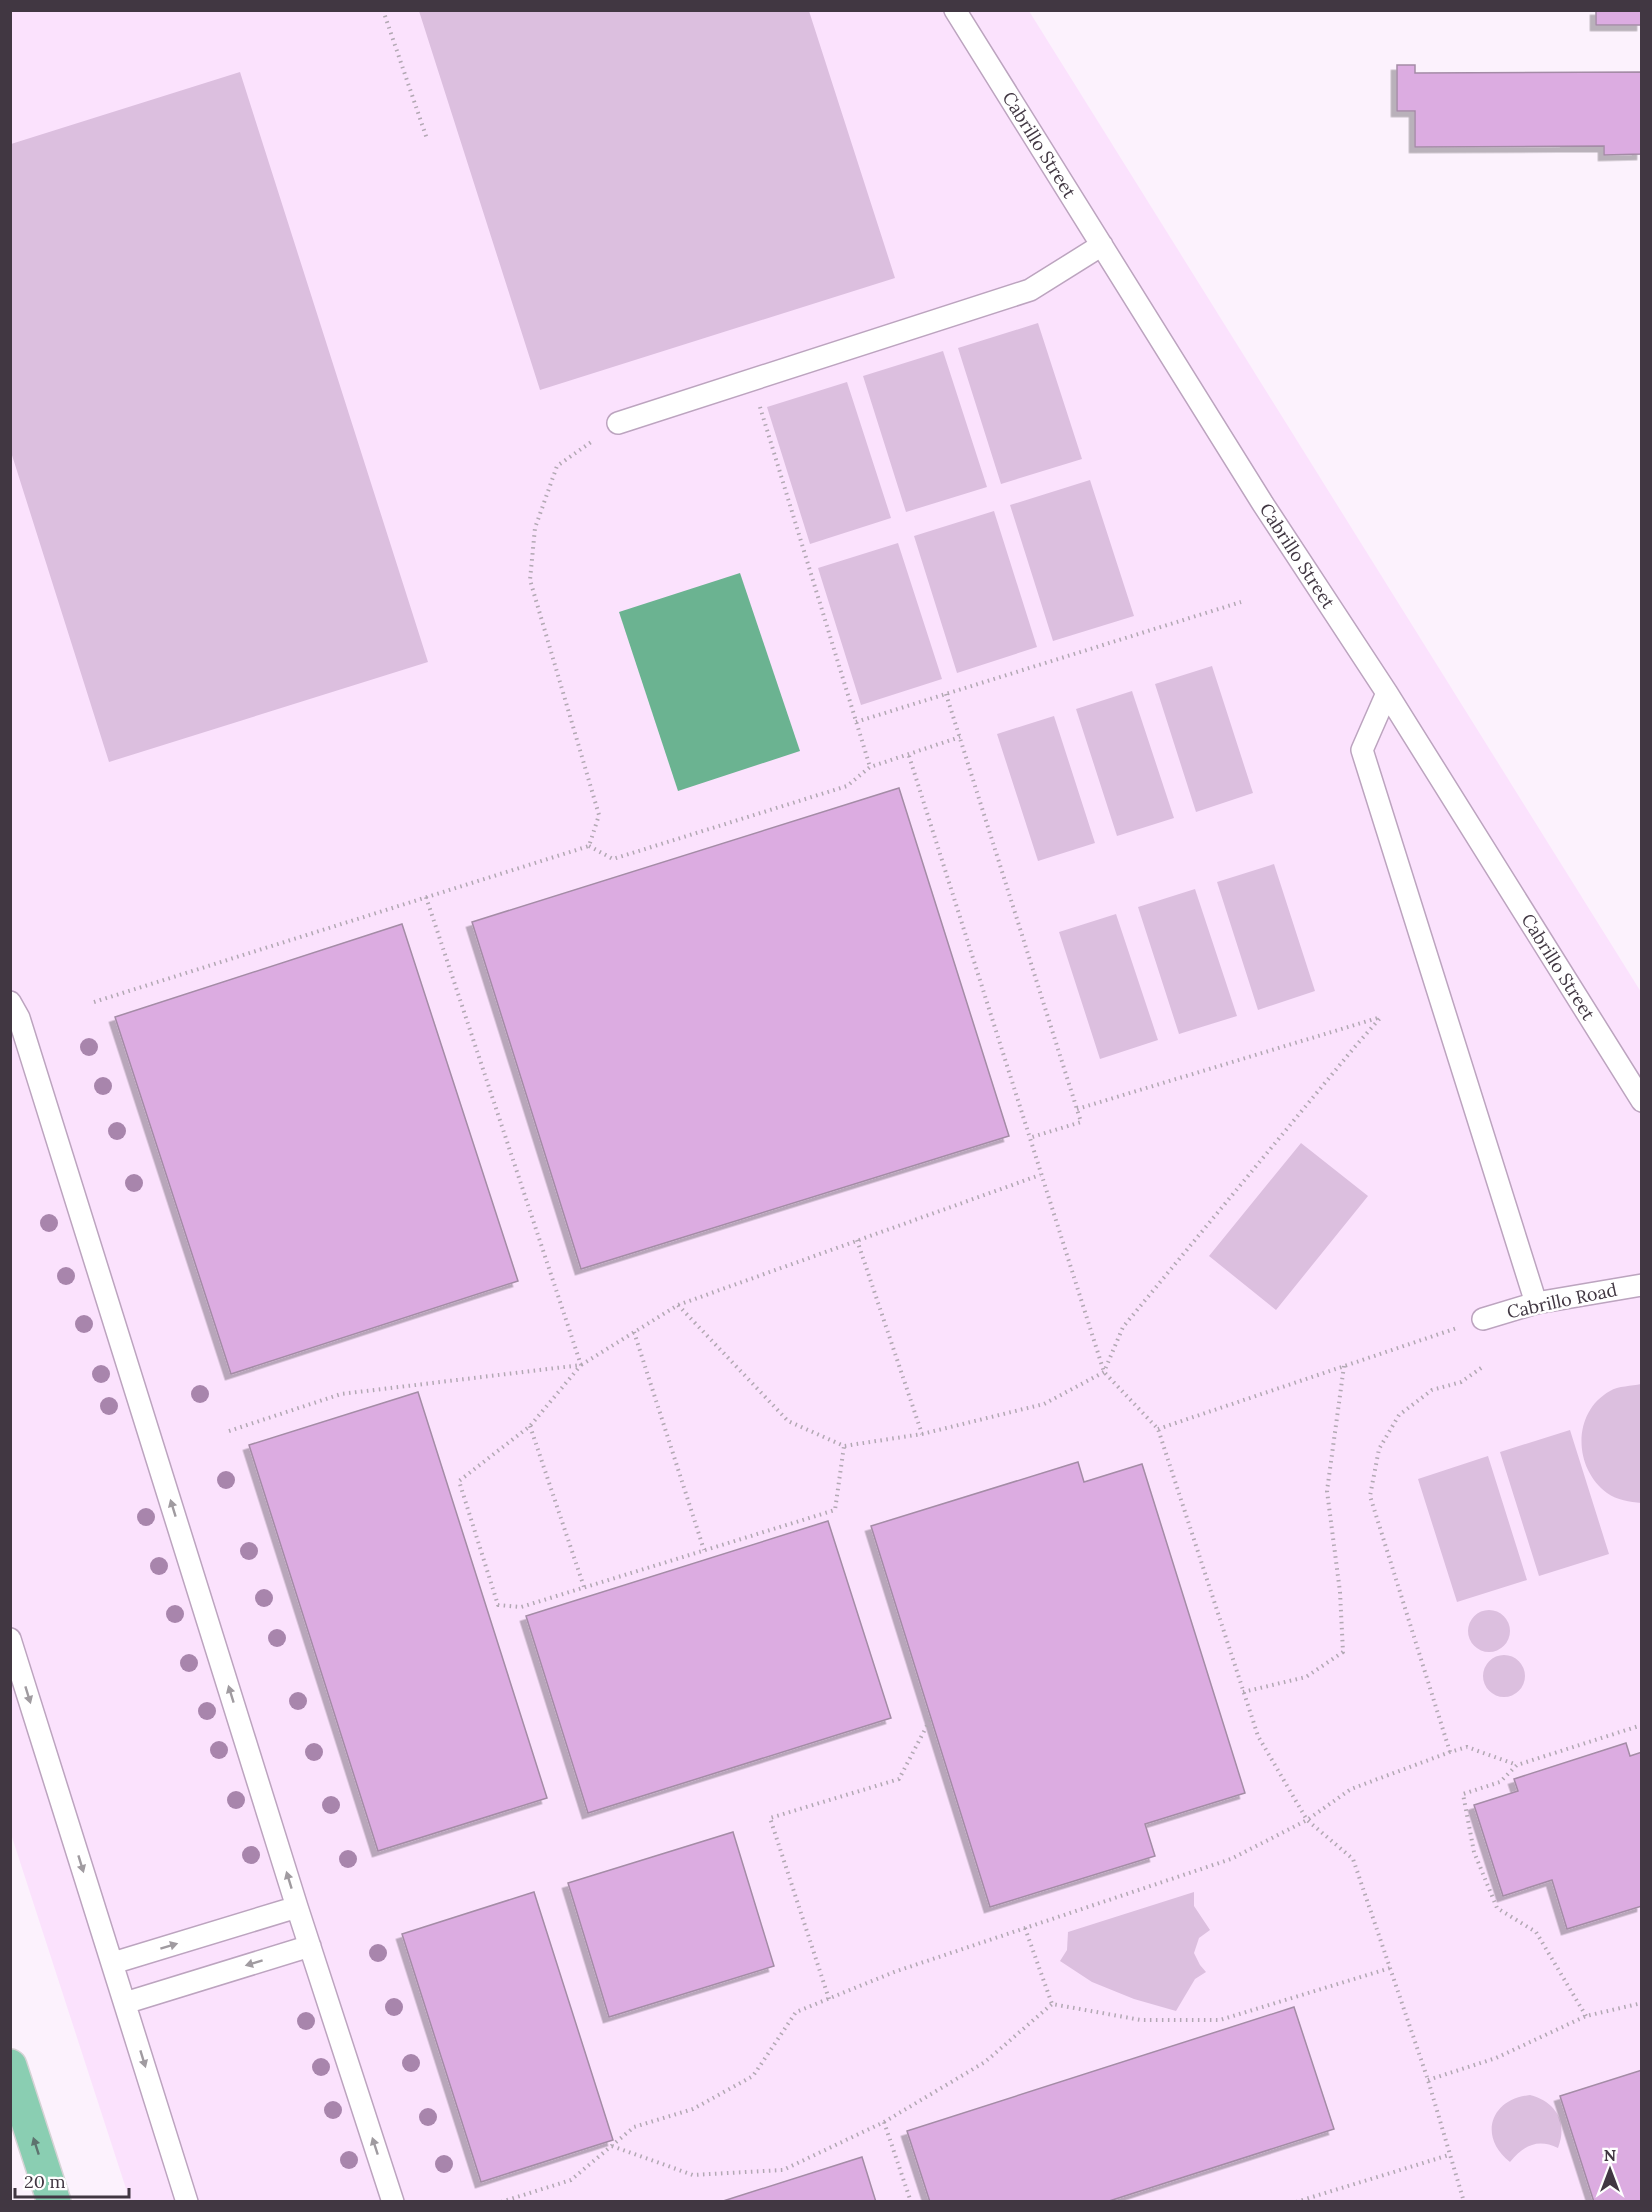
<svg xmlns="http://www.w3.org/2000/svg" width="1652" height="2212" viewBox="0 0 1652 2212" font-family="Lora,serif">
<defs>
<filter id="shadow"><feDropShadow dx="-5.5" dy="5.5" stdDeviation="0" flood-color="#0004"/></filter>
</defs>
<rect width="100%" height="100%" fill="#fcf2fd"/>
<path fill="#fbe2fd" d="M 10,11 L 1029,11 L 1641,992 L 1641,2201 L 130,2201 L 11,1834 Z"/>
<path fill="#dcbfdf" d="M 419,11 L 809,11 L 895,278 L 540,390 Z
M 240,72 L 428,662 L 109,762 L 11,452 L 11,144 Z
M 1038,323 L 1082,459 L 1001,484 L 958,348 Z
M 943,351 L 987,487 L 906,512 L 863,376 Z
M 847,382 L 891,518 L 810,544 L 767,407 Z
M 1090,480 L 1134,616 L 1053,641 L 1010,505 Z
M 994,511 L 1037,647 L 957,673 L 914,536 Z
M 898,543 L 942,679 L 861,705 L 818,568 Z
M 1212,666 L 1253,793 L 1196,812 L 1155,684 Z
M 1132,691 L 1174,818 L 1117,836 L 1076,709 Z
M 1054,716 L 1095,843 L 1038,861 L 997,734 Z
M 1274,864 L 1315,991 L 1258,1010 L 1217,882 Z
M 1195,889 L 1237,1016 L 1179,1034 L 1138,907 Z
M 1116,914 L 1158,1040 L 1100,1059 L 1059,932 Z
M 1301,1143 L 1368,1196 L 1276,1310 L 1209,1256 Z
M 1641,1384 L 1642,1384 L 1641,1503 C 1630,1502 1617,1500 1607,1493 C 1573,1468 1572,1412 1610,1391 C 1618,1386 1632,1386 1641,1384 Z
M 1570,1430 L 1609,1554 L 1539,1576 L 1500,1452 Z
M 1488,1456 L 1527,1580 L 1457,1602 L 1418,1479 Z
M1468 1631a21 21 0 1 1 42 0a21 21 0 1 1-42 0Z
M1483 1676a21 21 0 1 1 42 0a21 21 0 1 1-42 0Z
M 1194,1892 L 1194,1906 L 1210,1930 L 1199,1938 L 1194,1953 L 1200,1965 L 1206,1972 L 1195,1979 L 1176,2011 L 1134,1999 L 1092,1982 L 1060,1961 L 1067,1950 L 1068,1932 Z
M 1530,2095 C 1556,2102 1568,2122 1558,2148 C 1538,2138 1524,2145 1510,2162 C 1478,2137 1490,2099 1530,2095 Z"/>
<path fill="#6bb391" d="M 740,573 L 800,751 L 678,791 L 619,612 Z"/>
<path fill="#dcace1" stroke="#a48ca6" stroke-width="1.5" filter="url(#shadow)" d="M 1596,10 L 1642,10 L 1642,25 L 1596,25 Z
M 1397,65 L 1415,65 L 1415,73 L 1642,72 L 1642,154 L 1604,155 L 1604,146 L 1415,147 L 1415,111 L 1397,111 Z
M 899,788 L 1009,1136 L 581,1269 L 472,922 Z
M 402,924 L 518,1281 L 231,1374 L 115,1017 Z
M 418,1392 L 547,1798 L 378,1851 L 249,1445 Z
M 1078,1462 L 1084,1482 L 1142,1464 L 1245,1793 L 1145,1824 L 1155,1856 L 990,1907 L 871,1526 Z
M 828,1521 L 891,1718 L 588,1813 L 526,1616 Z
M 1626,1743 L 1630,1756 L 1642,1752 L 1642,1906 L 1567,1929 L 1552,1880 L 1503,1896 L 1474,1805 L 1518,1791 L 1514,1779 Z
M 733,1832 L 774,1966 L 609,2017 L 568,1883 Z
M 534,1892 L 613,2140 L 481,2182 L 402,1934 Z
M 1294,2007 L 1334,2129 L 1106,2202 L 930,2202 L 907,2131 Z
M 1642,2070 L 1642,2202 L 1594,2202 L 1560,2096 Z
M 862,2157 L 876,2202 L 720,2202 Z"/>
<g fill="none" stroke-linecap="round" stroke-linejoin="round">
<defs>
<path id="lane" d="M 955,10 L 1263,504 L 1387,693 L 1642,1101
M 618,423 L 1030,290 L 1102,245
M 1387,693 L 1362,750 L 1536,1303
M 10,1002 L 19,1018 L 297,1907 L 393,2202
M 1483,1319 L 1536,1303 L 1642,1285
M 10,1639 L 187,2202
M 113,1963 L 297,1907
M 125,2003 L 310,1946"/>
<path id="primary" d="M 10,2066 L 54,2202"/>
</defs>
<use href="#lane" stroke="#bca4bf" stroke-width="24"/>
<use href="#primary" stroke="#d5d3d5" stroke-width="36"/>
<path stroke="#b2a8b3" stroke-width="4" stroke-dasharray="1.5 4.5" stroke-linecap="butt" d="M 383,10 L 427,139
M 760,407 L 870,767
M 946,694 L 1081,1122 L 1029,1138
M 856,722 L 1241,602
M 909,756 L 1104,1372 L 1158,1429 L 1258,1736 L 1307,1820 L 1353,1859 L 1428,2080 L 1464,2202
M 589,846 L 613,859 L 847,786 L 870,767 L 960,737
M 426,897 L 581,1365 L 530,1426 L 459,1481 L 498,1605 L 521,1607 L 835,1510 L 844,1446
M 94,1002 L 589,846 L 599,815 L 530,580 L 535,528 L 557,466 L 594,440
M 1077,1109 L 1381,1017
M 857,1240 L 922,1434
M 678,1305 L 788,1421 L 844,1446 L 922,1434 L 1044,1404 L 1104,1372 L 1123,1327 L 1353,1049 L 1381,1017
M 634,1332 L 704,1550
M 530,1426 L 584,1587
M 1158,1429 L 1457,1328
M 229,1431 L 341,1394 L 581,1365 L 678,1305 L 1040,1175
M 1243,1692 L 1306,1677 L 1343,1652 L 1340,1592 L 1327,1491 L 1344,1366
M 1450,1752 L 1370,1496 L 1379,1449 L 1399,1415 L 1432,1390 L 1461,1382 L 1484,1366
M 1025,1928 L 1052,2004 L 1141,2020 L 1220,2020 L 1390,1968
M 829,1999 L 770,1818 L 899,1779 L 931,1718
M 1586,2016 L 1536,1932 L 1497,1908 L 1474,1852 L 1463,1794 L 1500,1782 L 1517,1765 L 1642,1725
M 1428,2080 L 1496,2058 L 1586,2016 L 1642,2003
M 884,2122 L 911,2202
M 612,2146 L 693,2175 L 783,2170 L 884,2122 L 985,2062 L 1052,2004
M 501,2202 L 571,2180 L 634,2127 L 693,2109 L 753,2076 L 796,2012 L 894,1972 L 1231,1859 L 1307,1820 L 1351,1789 L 1450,1752 L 1467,1747 L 1517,1765
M 1296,2202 L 1449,2155"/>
<use href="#lane" stroke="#fff" stroke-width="21"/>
<use href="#primary" stroke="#8aceb2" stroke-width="33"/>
</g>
<g fill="#a885ac">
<circle cx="89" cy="1047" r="9"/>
<circle cx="103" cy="1086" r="9"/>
<circle cx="117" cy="1131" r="9"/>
<circle cx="134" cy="1183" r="9"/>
<circle cx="49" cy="1223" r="9"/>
<circle cx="66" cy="1276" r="9"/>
<circle cx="84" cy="1324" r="9"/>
<circle cx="101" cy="1374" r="9"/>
<circle cx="200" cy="1394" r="9"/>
<circle cx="109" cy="1406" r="9"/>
<circle cx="226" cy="1480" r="9"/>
<circle cx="146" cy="1517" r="9"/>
<circle cx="249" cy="1551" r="9"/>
<circle cx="159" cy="1566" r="9"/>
<circle cx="264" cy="1598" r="9"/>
<circle cx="175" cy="1614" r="9"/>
<circle cx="277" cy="1638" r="9"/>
<circle cx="189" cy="1663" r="9"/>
<circle cx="298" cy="1701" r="9"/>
<circle cx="207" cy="1711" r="9"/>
<circle cx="219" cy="1750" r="9"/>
<circle cx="314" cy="1752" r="9"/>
<circle cx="236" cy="1800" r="9"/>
<circle cx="331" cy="1805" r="9"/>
<circle cx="251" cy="1855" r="9"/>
<circle cx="348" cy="1859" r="9"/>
<circle cx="378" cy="1953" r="9"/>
<circle cx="394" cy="2007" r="9"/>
<circle cx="306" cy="2021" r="9"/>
<circle cx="411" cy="2063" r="9"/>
<circle cx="321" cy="2067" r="9"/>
<circle cx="333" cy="2110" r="9"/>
<circle cx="428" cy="2117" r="9"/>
<circle cx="349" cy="2160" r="9"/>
<circle cx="444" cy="2164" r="9"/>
</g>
<defs><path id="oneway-solid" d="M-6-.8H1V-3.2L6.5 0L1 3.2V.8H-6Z" transform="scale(1.5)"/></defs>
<g fill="#a09ba0">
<use href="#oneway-solid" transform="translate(173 1508) rotate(-107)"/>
<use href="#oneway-solid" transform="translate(231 1694) rotate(-107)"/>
<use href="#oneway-solid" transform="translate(28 1695) rotate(73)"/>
<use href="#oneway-solid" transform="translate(81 1864) rotate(73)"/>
<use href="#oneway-solid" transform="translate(289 1880) rotate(-107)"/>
<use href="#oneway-solid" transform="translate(169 1946) rotate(-17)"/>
<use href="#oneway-solid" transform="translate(254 1963) rotate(163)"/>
<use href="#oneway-solid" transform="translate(143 2059) rotate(73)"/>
<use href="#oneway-solid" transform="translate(375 2146) rotate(-108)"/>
</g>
<use fill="#5e736f" href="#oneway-solid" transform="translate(36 2146) rotate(-108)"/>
<g text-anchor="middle" stroke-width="5" stroke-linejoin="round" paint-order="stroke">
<g font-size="18" fill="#413742" stroke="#fff">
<text transform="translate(1039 145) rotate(58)" y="6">Cabrillo Street</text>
<text transform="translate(1297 556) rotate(57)" y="6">Cabrillo Street</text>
<text transform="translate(1558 967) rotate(58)" y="6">Cabrillo Street</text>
<text transform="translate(1562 1301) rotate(-12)" y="6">Cabrillo Road</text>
</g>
</g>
<rect width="1652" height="2212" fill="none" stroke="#413742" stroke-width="24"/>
<g transform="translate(1610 2170)" stroke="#ffffff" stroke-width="4.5" paint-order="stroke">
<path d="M0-4.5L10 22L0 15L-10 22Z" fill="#413742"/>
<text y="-9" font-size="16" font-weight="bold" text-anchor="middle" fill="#413742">N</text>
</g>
<path d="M15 2188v9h114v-9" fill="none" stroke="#413742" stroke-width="3"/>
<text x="24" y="2188" font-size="18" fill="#413742" stroke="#ffffff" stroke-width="4.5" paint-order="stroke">20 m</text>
</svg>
